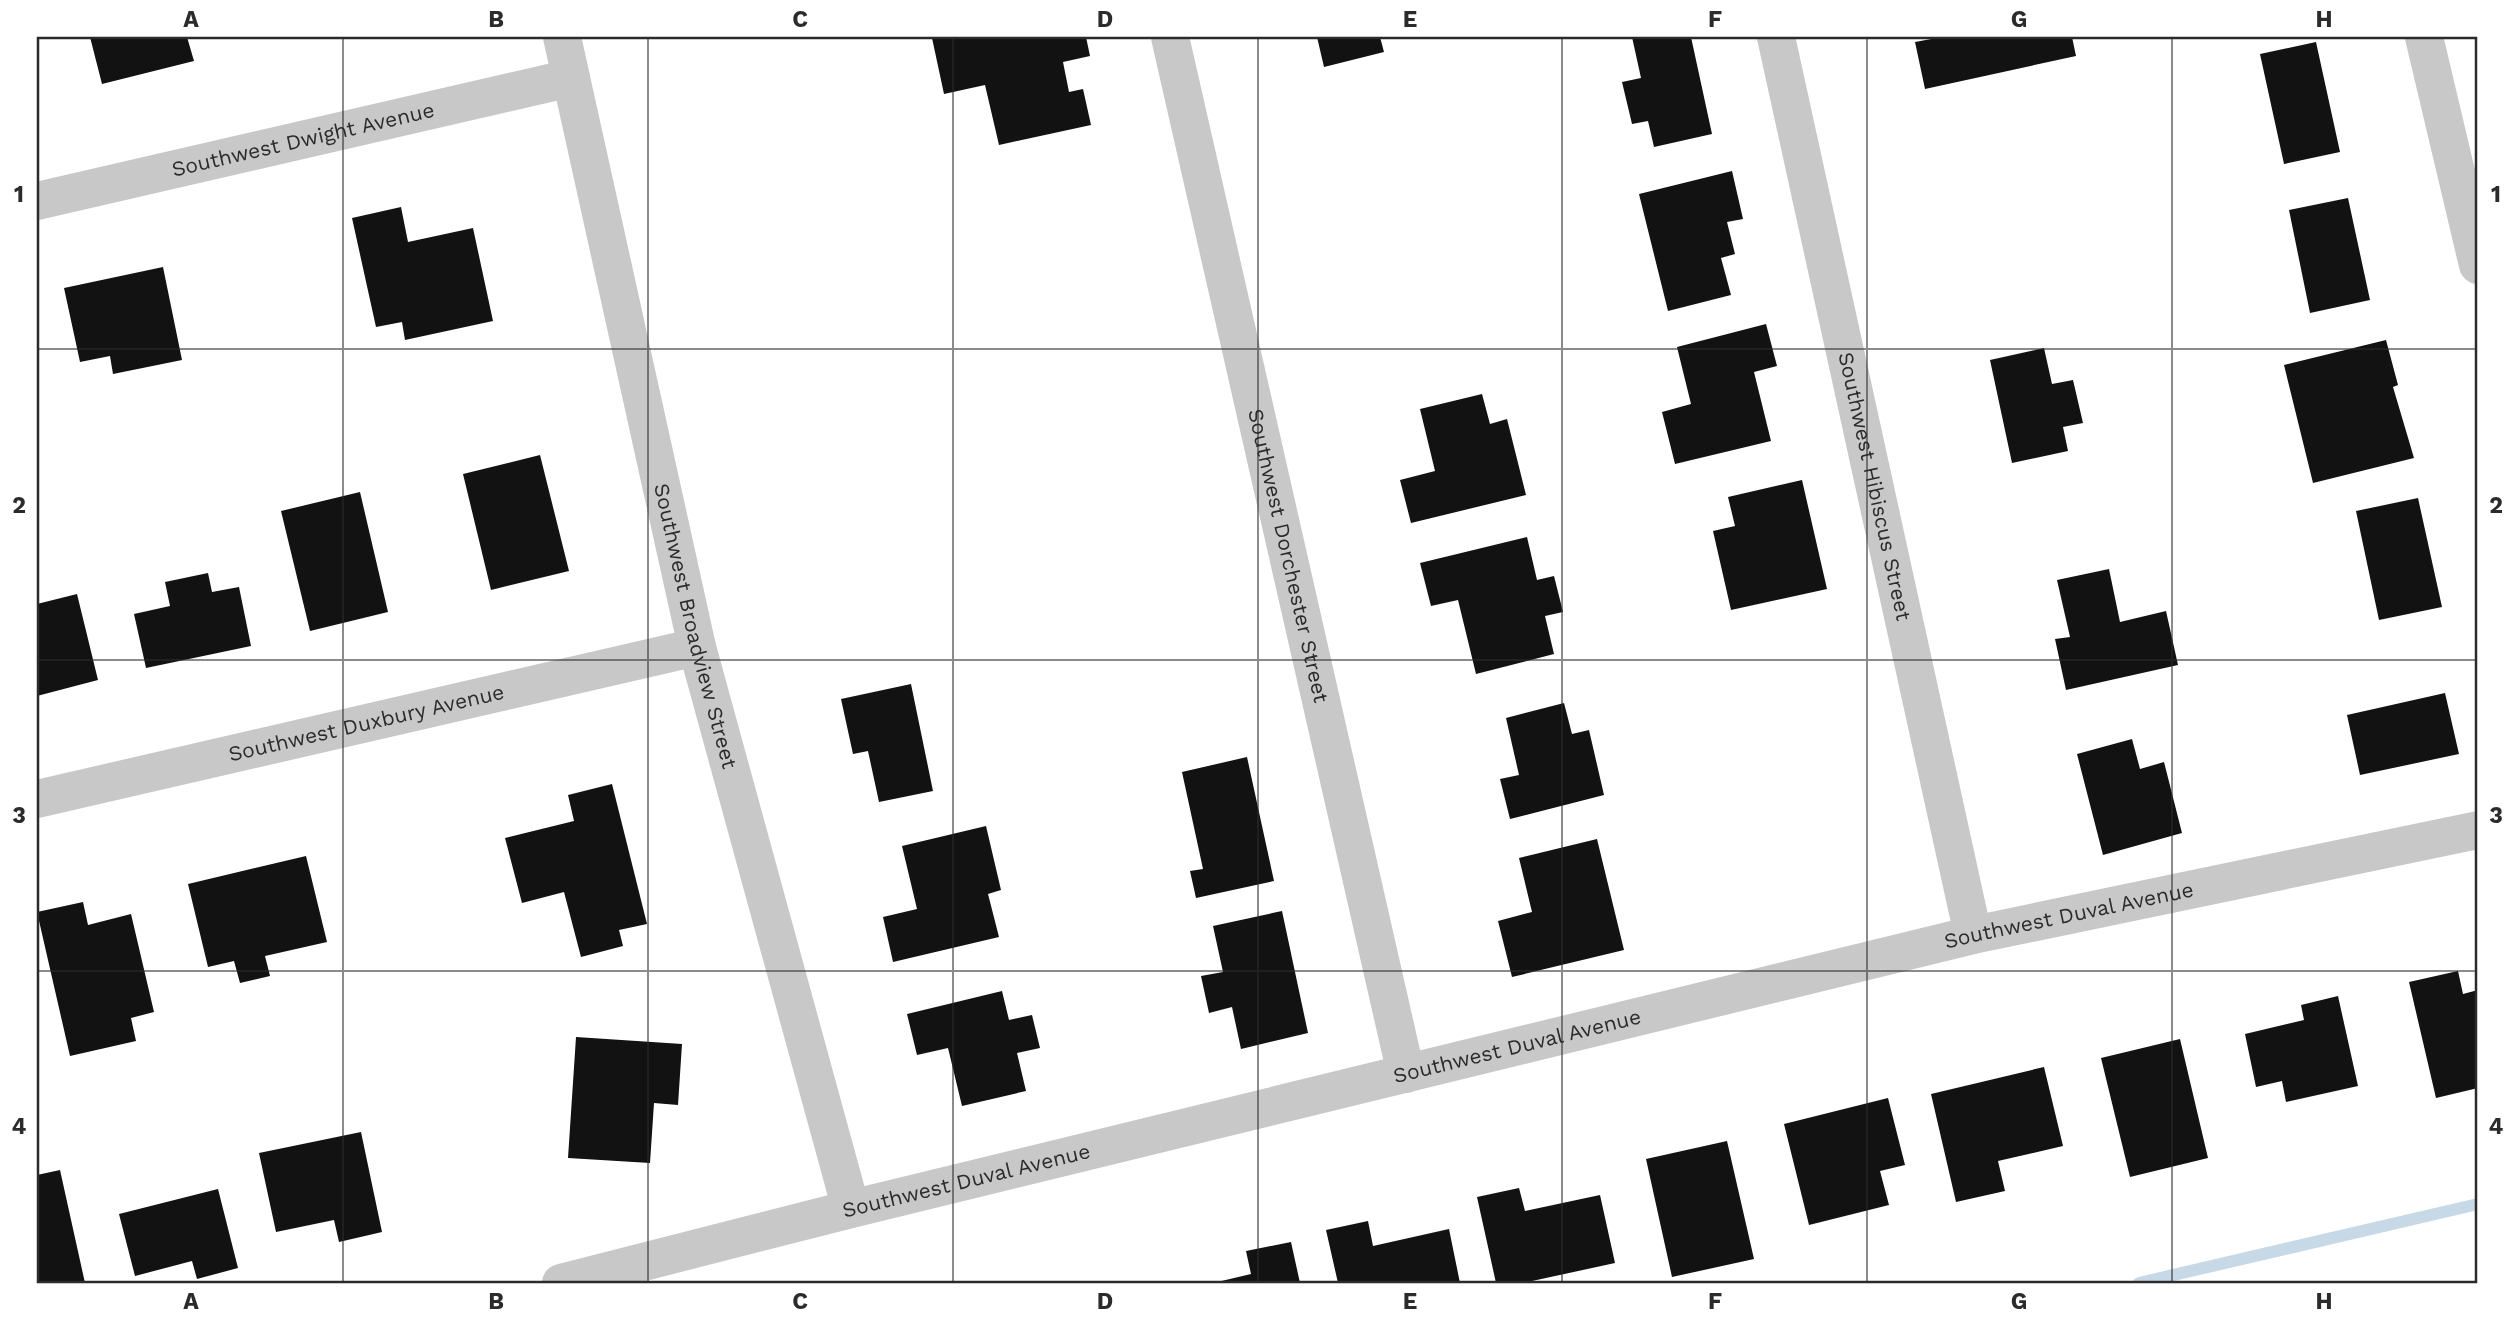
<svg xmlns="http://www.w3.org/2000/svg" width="2515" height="1320" viewBox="0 0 2515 1320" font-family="'Work Sans',sans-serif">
<rect width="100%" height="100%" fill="#fff"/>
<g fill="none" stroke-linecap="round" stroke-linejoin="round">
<path stroke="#c7d8e6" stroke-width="12" d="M 2139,1283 L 2478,1204"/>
</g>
<path fill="#121212" d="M 90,37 L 187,37 L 194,61 L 102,84 Z
M 940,37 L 1086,37 L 1090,56 L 1063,62 L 1069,92 L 1083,89 L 1091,125 L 999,145 L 985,85 L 944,94 L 932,38 Z
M 1317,37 L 1380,37 L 1384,52 L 1324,67 Z
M 1632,37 L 1691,37 L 1712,134 L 1654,147 L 1648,121 L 1632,124 L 1622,82 L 1641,78 Z
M 1942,37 L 2072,37 L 2076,56 L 1925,89 L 1915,42 Z
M 2316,42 L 2340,152 L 2284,164 L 2260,54 Z
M 1732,171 L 1743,219 L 1727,222 L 1735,254 L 1721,258 L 1731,295 L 1668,311 L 1639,194 Z
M 2348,198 L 2370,300 L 2310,313 L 2289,210 Z
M 401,207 L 408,242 L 473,228 L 493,321 L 405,340 L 402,322 L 376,327 L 352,218 Z
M 163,267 L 182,360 L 113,374 L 110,356 L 80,362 L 64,288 Z
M 1766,324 L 1777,366 L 1754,372 L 1771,441 L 1675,464 L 1662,412 L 1691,404 L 1677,347 Z
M 2386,340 L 2398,385 L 2393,387 L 2414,458 L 2313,483 L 2284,365 Z
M 2044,348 L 2052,384 L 2073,380 L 2083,423 L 2063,427 L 2068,451 L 2012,463 L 1990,360 Z
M 1482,394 L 1490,424 L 1507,419 L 1526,495 L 1411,523 L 1400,480 L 1435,471 L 1420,409 Z
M 540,455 L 569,571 L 491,590 L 463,474 Z
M 1802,480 L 1827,589 L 1731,610 L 1713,531 L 1735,526 L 1728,497 Z
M 360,492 L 388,612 L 310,631 L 281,511 Z
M 2418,498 L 2442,607 L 2379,620 L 2356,511 Z
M 1527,537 L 1537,580 L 1554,576 L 1563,612 L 1545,616 L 1554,654 L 1476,674 L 1458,600 L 1431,606 L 1420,563 Z
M 2109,569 L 2120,622 L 2166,611 L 2178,665 L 2066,690 L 2055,639 L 2070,637 L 2057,580 Z
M 208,573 L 212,592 L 239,587 L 251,646 L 146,668 L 134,614 L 170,606 L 165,582 Z
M 77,594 L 98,680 L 37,696 L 37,604 Z
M 911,684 L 933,791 L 879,802 L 868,751 L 853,754 L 841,699 Z
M 2445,693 L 2459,754 L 2360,775 L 2347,715 Z
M 1564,703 L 1572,734 L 1589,730 L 1604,795 L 1510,819 L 1500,779 L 1519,775 L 1506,718 Z
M 2132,739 L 2140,769 L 2164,762 L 2182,833 L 2103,855 L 2077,754 Z
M 1247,757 L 1274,881 L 1196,898 L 1190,871 L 1203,869 L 1182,772 Z
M 612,784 L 647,924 L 619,930 L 623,946 L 581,957 L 564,892 L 522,903 L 505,838 L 574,821 L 568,795 Z
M 986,826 L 1001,890 L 988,894 L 999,937 L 893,962 L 883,917 L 917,909 L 902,846 Z
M 1597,839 L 1624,950 L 1512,977 L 1498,921 L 1532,912 L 1519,858 Z
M 306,856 L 327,942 L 265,956 L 270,976 L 240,983 L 234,961 L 208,967 L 188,884 Z
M 83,902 L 88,925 L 131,914 L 154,1012 L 131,1018 L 136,1041 L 70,1056 L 37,912 Z
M 1282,911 L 1308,1033 L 1241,1049 L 1232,1007 L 1209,1013 L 1201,976 L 1223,972 L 1213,926 Z
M 2458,971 L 2463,994 L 2478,990 L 2478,1088 L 2436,1098 L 2409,982 Z
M 1002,991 L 1009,1020 L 1032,1015 L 1040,1048 L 1017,1053 L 1026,1091 L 962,1106 L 948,1048 L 917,1055 L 907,1014 Z
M 2338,996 L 2358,1086 L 2286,1102 L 2282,1081 L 2256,1087 L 2245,1034 L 2304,1020 L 2301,1005 Z
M 576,1037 L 682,1044 L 678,1105 L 654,1103 L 650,1163 L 568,1158 Z
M 2180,1039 L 2208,1158 L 2130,1177 L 2101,1058 Z
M 2044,1067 L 2063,1146 L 1998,1161 L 2005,1191 L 1956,1202 L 1931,1094 Z
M 1888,1098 L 1905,1165 L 1880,1171 L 1889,1205 L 1809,1225 L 1784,1124 Z
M 361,1132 L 382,1232 L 339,1242 L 334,1220 L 276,1232 L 259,1153 Z
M 1727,1141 L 1754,1259 L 1672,1277 L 1646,1159 Z
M 60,1170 L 85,1283 L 38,1283 L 37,1175 Z
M 1519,1188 L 1525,1211 L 1600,1195 L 1615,1263 L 1523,1283 L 1496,1283 L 1477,1197 Z
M 218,1189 L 238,1268 L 197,1279 L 192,1261 L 135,1276 L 119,1214 Z
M 1368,1221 L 1373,1246 L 1449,1229 L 1460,1283 L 1338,1283 L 1326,1230 Z
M 1291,1242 L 1300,1283 L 1213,1283 L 1251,1274 L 1246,1251 Z"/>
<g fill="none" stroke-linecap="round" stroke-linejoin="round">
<g stroke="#c8c8c8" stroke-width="38">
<path id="s1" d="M 562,37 L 697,647 L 851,1209"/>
<path id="s2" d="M 1170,37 L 1406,1074"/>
<path id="s3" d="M 1776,37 L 1973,935"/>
<path d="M 2424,37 L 2478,265"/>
<path id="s4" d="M 37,201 L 571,78"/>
<path id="s5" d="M 37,799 L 697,647"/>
<path id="s6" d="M 561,1283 L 851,1209 L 1973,935 L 2478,830"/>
</g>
</g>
<path fill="none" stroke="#2b2b2b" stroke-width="2" stroke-opacity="0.55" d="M 343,37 L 343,1283M 648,37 L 648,1283M 953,37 L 953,1283M 1258,37 L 1258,1283M 1562,37 L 1562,1283M 1867,37 L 1867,1283M 2172,37 L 2172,1283M 37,349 L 2478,349M 37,660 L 2478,660M 37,971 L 2478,971"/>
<g text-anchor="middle" stroke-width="7" stroke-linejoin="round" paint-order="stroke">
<g font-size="21" fill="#2b2b2b" stroke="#fff">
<text dy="7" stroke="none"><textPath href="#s4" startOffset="273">Southwest Dwight Avenue</textPath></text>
<text dy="7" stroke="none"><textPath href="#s3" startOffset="460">Southwest Hibiscus Street</textPath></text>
<text dy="7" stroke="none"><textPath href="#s2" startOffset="532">Southwest Dorchester Street</textPath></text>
<text dy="7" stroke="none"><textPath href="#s1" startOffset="604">Southwest Broadview Street</textPath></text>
<text dy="7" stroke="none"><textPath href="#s5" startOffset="338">Southwest Duxbury Avenue</textPath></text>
<text dy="7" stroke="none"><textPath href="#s6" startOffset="1552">Southwest Duval Avenue</textPath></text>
<text dy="7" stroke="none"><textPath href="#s6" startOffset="985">Southwest Duval Avenue</textPath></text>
<text dy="7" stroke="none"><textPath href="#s6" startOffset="418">Southwest Duval Avenue</textPath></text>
</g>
</g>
<rect width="2515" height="1320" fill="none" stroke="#ffffff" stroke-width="77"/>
<rect x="38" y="38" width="2438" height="1244" fill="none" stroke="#2b2b2b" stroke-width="2.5"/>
<g font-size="23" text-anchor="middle" font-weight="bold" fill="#2b2b2b">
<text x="191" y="27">A</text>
<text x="496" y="27">B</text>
<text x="800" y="27">C</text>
<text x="1105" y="27">D</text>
<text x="1410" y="27">E</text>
<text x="1715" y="27">F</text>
<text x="2019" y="27">G</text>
<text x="2324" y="27">H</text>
<text x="19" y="202">1</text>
<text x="2496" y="202">1</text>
<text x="19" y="513">2</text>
<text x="2496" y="513">2</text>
<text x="19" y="823">3</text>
<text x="2496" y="823">3</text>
<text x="19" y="1134">4</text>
<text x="2496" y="1134">4</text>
<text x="191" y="1309">A</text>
<text x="496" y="1309">B</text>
<text x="800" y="1309">C</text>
<text x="1105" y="1309">D</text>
<text x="1410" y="1309">E</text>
<text x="1715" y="1309">F</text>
<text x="2019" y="1309">G</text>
<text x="2324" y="1309">H</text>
</g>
</svg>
